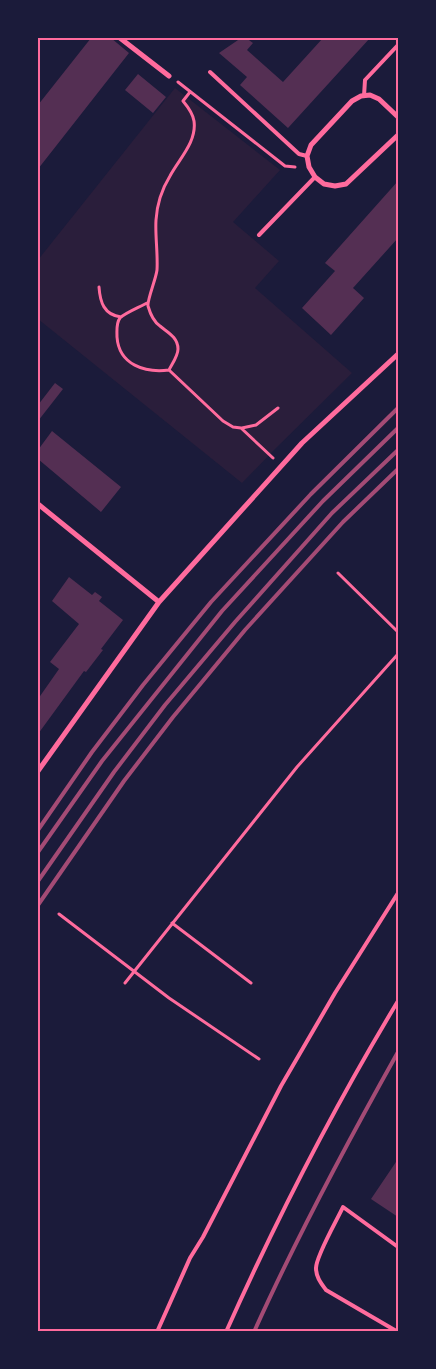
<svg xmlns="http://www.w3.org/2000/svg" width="436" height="1369" viewBox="0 0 436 1369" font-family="'Space Grotesk',sans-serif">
<rect width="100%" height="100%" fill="#1b1b3a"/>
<path fill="#2a1e3b" d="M 175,88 L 280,170 L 233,222 L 279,261 L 255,288 L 352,373 L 274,450 L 242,483 L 38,319 L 38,260 Z"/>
<path fill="#542f53" d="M 91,38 L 111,38 L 129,53 L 38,169 L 38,105 Z
M 241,38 L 246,38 L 253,43 L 247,50 L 283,82 L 323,38 L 370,38 L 288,128 L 240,85 L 247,77 L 219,53 Z
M 138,74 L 166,97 L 153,113 L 125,90 Z
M 398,181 L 398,238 L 353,288 L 364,298 L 331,335 L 302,308 L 335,271 L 325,263 Z
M 55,383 L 63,389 L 38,421 L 38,405 Z
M 52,431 L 121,487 L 101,512 L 38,459 L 38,450 Z
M 69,577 L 92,595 L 95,592 L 102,597 L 99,601 L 123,620 L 101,649 L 103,650 L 86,672 L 84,671 L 38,734 L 38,699 L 59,669 L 50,662 L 79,624 L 52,601 Z
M 398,1159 L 398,1217 L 371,1199 Z"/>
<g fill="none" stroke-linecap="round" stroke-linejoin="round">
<path stroke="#ff6b9d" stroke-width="3" d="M 178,82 L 285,166 L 295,167
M 190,92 L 183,101 C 188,107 193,114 194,121 C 197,142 179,159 170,176 C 162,189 157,204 156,220 C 155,236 158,253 157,270 C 156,279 147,300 148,306 C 150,313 154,322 160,326 C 167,332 178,337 178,349 C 178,356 172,364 169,370 L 223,421 L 233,427 L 241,428 L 273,458
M 99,287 C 100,302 104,315 121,317
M 147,303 C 140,307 125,313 120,318 C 116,323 117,330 117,337 C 119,365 145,373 169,370
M 242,428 L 256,425 L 278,408
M 338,573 L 398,632
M 59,914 L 169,998 L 259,1059
M 172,923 L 251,983
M 125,983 L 297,767 L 398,654"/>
<path stroke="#ff6b9d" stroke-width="4" d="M 210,72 L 299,154 L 307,156
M 364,96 L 365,80 L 398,45
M 259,235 L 315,177
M 157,1332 L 190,1258 L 203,1237 L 281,1086 L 335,993 L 398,893
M 226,1332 C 277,1218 334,1107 398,1001
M 398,1332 L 326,1290 C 321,1283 316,1277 316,1268 C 316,1256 337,1220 343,1207 L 398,1247"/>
<path stroke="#ff6b9d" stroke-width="5" d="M 120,38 L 169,76
M 398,117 L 379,99 L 370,95 L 361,96 L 352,101 L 311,145 L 307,156 L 309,167 L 315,177 L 324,184 L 335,186 L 346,184 L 398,135
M 38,504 L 159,602
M 38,771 L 159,602 L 302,443 L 398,354"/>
<path stroke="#a44b75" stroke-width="4" d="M 38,830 L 92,752 L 143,685 L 211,602 L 311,494 L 398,408
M 38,852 L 102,761 L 222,611 L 323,501 L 398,428
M 38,881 L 114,772 L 165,705 L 235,622 L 332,513 L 398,450
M 38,905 L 124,781 L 173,717 L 245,630 L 343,522 L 398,469
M 254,1332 C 297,1236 347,1143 398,1052"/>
</g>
<rect width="436" height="1369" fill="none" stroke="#1b1b3a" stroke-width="78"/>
<rect x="39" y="39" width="358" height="1291" fill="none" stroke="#ff6b9d" stroke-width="2"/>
</svg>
